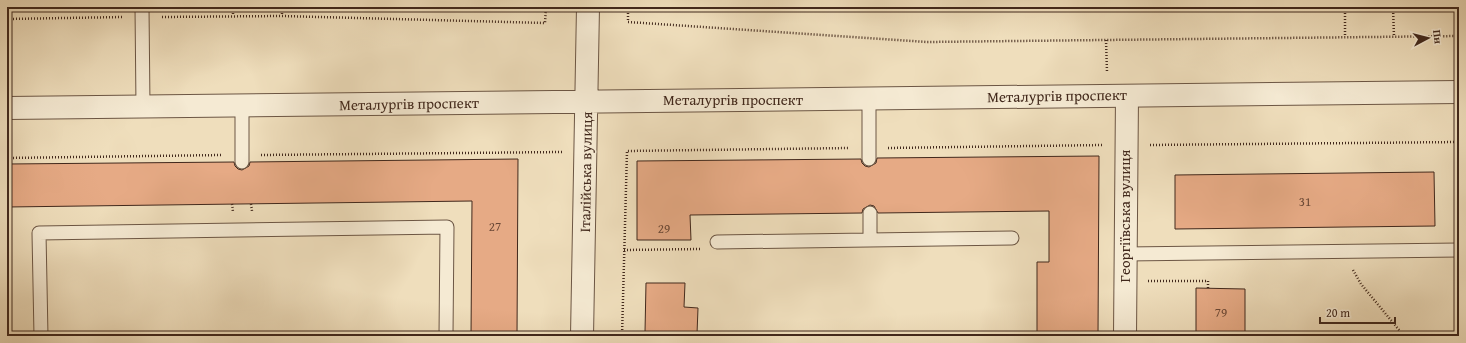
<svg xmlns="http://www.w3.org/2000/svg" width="1466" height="343" viewBox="0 0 1466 343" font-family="'Gentium Book Plus',serif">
<rect width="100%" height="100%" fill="#efdebc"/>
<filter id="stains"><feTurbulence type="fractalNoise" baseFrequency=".005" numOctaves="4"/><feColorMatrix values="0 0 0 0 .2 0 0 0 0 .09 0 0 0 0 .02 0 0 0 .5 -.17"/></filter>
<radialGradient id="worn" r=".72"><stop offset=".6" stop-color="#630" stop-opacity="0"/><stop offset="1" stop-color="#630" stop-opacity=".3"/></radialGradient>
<path fill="#e6aa85" stroke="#41281c" d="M 1099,156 L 1098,336 L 1037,336 L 1037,262 L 1049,262 L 1049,211 L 878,213 L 874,206 L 870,205 L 863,209 L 862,213 L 690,215 L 691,240 L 637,240 L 637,161 L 861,159 L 862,163 L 865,166 L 869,167 L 876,163 L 877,158 Z
M 518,159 L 517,336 L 471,336 L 472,201 L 7,207 L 7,164 L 234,162 L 235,166 L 238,169 L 242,170 L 249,166 L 250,162 Z
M 1434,172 L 1435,226 L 1175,229 L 1175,175 Z
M 646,283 L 685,283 L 684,307 L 698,308 L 697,334 L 645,332 Z
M 1196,288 L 1245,289 L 1245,336 L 1196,336 Z"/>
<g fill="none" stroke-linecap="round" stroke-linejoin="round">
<defs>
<path id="service" d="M 142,7 L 143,107
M 869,99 L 869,159
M 242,105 L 242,162
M 870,213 L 870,240
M 717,242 L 1012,238
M 1125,254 L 1459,250
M 41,336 L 39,233 L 447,227 L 446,336"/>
<path id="minor" d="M 1125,336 L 1127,96"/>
<path id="tertiary" d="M 7,108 L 1459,92
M 582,336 L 588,7"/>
</defs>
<use href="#service" stroke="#6c5644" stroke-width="15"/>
<use href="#minor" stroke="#6c5644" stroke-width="24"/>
<use href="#tertiary" stroke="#6c5644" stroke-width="24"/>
<path stroke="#41281c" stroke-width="2.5" stroke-dasharray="1 2" stroke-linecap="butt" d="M 233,7 L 233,16
M 282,7 L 282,16
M 628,7 L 628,22 L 927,42 L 1459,36
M 1345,7 L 1345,37
M 1393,7 L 1394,37
M 162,17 L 282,16 L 545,23 L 546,7
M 7,19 L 123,17
M 1106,40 L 1107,72
M 1150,145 L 1459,142
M 888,148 L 1103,145
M 261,155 L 562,152
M 7,158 L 222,155
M 232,204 L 233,212
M 251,204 L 252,211
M 624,250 L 700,249
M 1353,270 L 1361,284 L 1404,336
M 1148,281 L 1208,281 L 1208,288
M 622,336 L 627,151 L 849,148"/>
<use href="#service" stroke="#f5ead3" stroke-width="13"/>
<use href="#minor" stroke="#f5ead3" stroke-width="22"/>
<use href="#tertiary" stroke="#f5ead3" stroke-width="22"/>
</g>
<g text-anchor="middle" stroke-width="3" stroke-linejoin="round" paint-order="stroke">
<g font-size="13" fill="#6a4836">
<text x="1305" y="206">31</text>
<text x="495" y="231">27</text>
<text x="664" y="233">29</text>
<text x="1221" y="317">79</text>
</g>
<g font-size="15" fill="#41281c" stroke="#f5ead3">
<text transform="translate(1057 96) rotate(-1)" y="5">Металургів проспект</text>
<text x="733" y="105">Металургів проспект</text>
<text transform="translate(409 104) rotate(-1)" y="5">Металургів проспект</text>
<text transform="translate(586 172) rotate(-89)" y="5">Італійська вулиця</text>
<text transform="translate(1125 216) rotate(-90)" y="5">Георгіївська вулиця</text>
</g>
</g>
<rect width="1466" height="343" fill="none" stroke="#efdebc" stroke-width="24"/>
<rect x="8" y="8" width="1450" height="327" fill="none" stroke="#41281c" stroke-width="2"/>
<rect x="12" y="12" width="1442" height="319" fill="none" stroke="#41281c"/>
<g transform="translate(1428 38) rotate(83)" stroke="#f5ead3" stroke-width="3" paint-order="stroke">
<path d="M0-3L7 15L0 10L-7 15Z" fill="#41281c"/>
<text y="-6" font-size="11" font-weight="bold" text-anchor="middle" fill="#41281c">Пн</text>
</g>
<path d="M1320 317v6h75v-6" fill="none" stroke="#41281c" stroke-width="2"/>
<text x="1326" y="317" font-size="12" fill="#41281c" stroke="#f5ead3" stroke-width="3" paint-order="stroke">20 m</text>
<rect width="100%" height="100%" filter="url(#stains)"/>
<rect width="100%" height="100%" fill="url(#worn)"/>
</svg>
